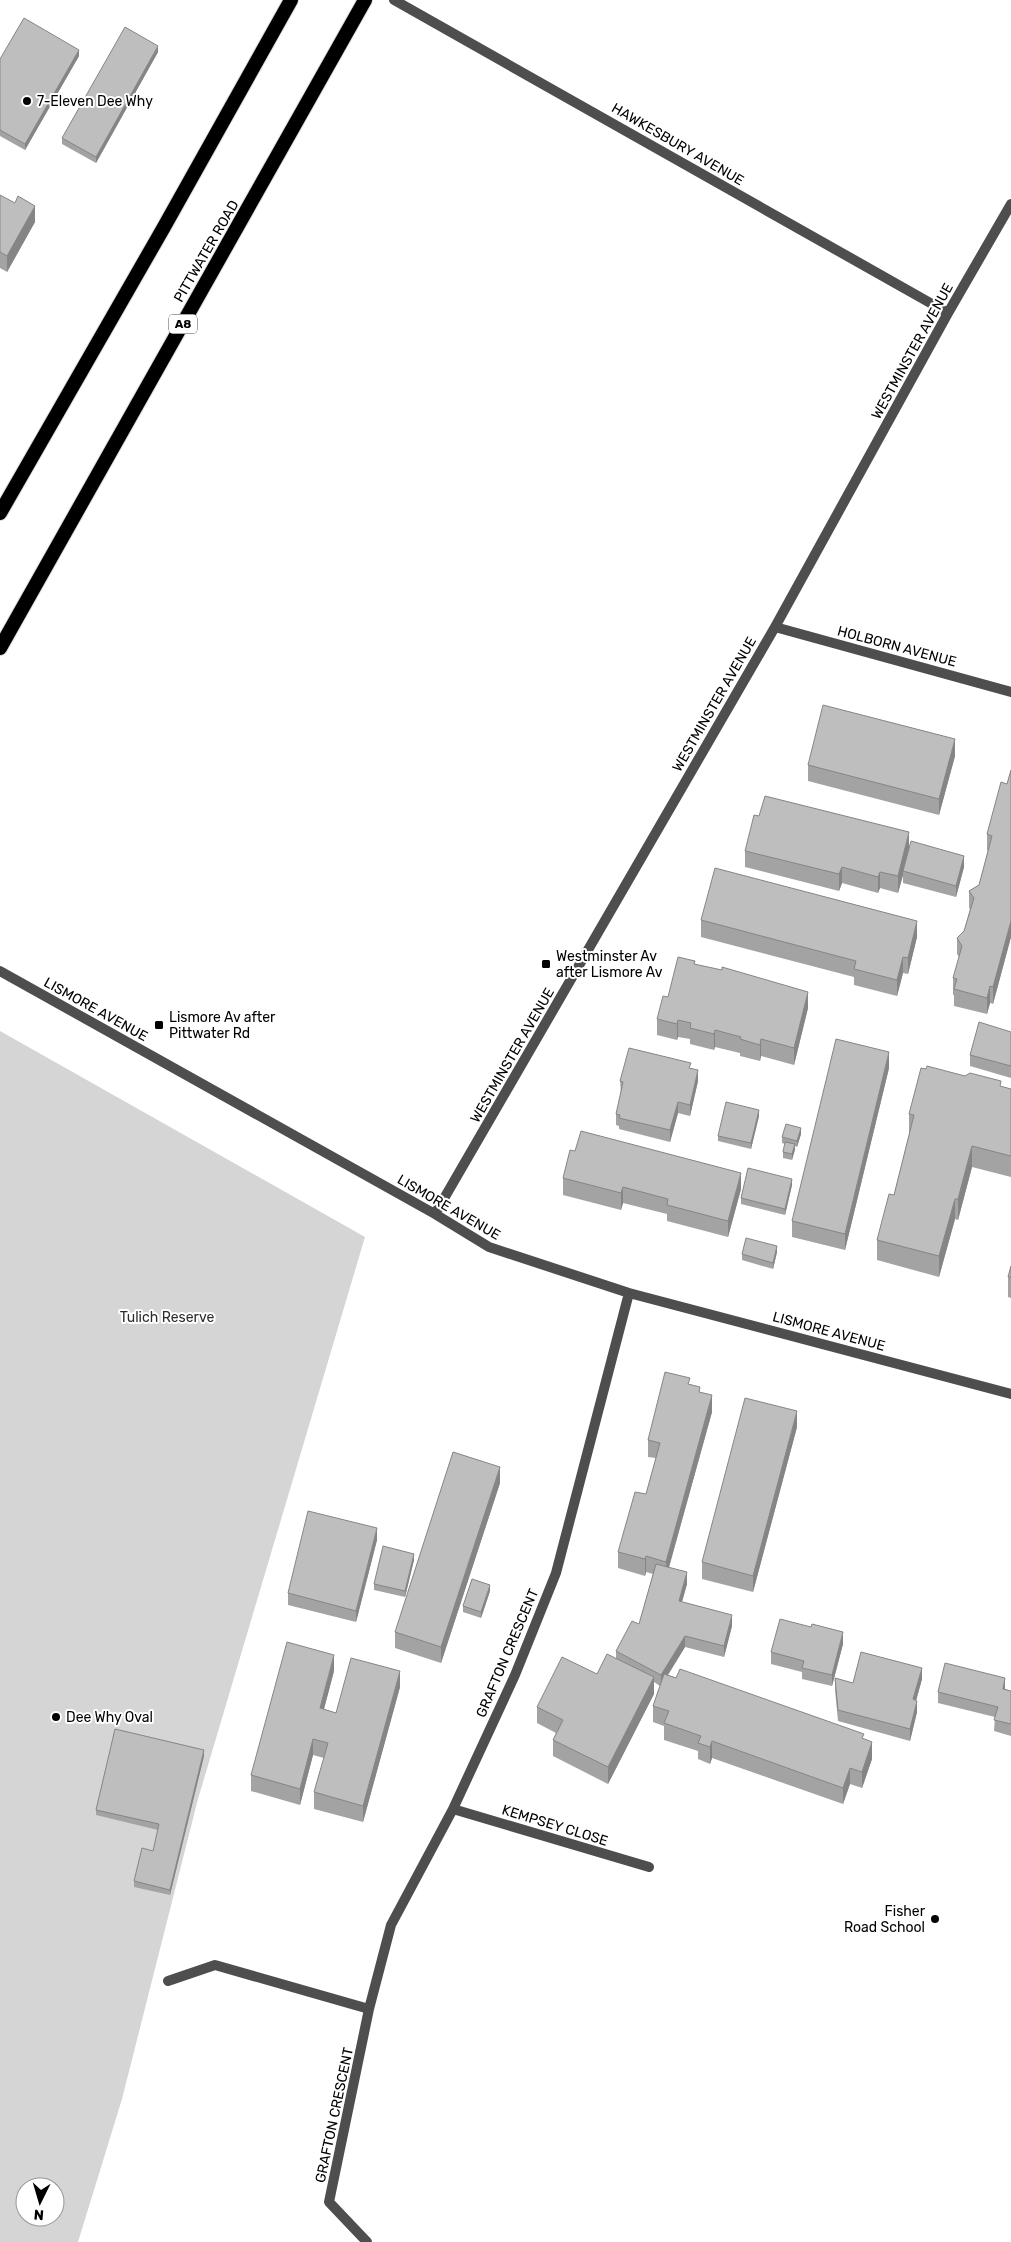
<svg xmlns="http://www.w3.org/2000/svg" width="1011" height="2242" viewBox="0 0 1011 2242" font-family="Rubik,sans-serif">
<rect width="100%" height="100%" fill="#fff"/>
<path fill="#d5d5d5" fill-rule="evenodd" d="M 0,1031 L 365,1237 L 198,1799 L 122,2099 L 78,2242 L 0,2242 ZM 25,2187 L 55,2187 L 55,2217 L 25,2217 Z"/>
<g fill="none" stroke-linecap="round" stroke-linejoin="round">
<defs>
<path id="trunk" d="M 0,513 L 164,227 L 291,0
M 0,648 L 365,0"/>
</defs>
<use href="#trunk" stroke="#dbdbdb" stroke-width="16"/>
<path stroke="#4e4e4e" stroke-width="10" d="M 394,0 L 948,313
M 775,627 L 1011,692
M 0,971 L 435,1214 L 489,1247 L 629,1293 L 1011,1394
M 435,1214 L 775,627 L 948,313 L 1011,204
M 453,1809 L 649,1867
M 168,1981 L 215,1965 L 369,2009
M 367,2242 L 329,2202 L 369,2009 L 391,1925 L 453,1809 L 515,1675 L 556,1573 L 629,1293"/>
<use href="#trunk" stroke="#000" stroke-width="14"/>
</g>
<path fill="#a3a3a3" d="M 158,52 L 96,163 L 62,144 L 62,138 Z
M 79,56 L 25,150 L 0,136 L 0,59 Z
M 0,195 L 35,222 L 7,272 L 0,268 Z
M 955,756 L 939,815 L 808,781 L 808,765 Z
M 1011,770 L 1011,937 L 993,1004 L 990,1003 L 987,1014 L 954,1006 L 954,995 L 953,995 L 953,978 L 959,957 L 957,954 L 957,938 L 964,931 L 970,909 L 969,908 L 969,891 L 979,885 L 988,851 L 987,850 L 987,834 L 1007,784 Z
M 909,847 L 964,867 L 956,897 L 903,883 L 903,875 L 898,893 L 880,888 L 878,893 L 842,883 L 839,891 L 745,867 L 745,851 Z
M 701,920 L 917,937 L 908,974 L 903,973 L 897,996 L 854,985 L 854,977 L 701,937 Z
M 695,964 L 808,1008 L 794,1065 L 761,1056 L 760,1061 L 740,1056 L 740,1053 L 715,1047 L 714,1050 L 690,1044 L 690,1039 L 678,1037 L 677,1040 L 657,1035 L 657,1019 L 668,997 Z
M 1011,1032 L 1011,1078 L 970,1066 L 970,1055 Z
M 691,1068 L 698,1081 L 690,1116 L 678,1113 L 670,1142 L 619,1129 L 619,1126 L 616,1125 L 616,1114 L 621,1093 L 620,1081 Z
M 889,1068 L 845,1250 L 792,1237 L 792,1221 Z
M 1001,1087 L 1011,1089 L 1011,1177 L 972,1167 L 958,1220 L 955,1219 L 939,1277 L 877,1260 L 877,1240 L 894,1195 L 909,1135 L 909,1114 Z
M 759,1116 L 751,1149 L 718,1141 L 718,1136 Z
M 801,1134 L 797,1147 L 795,1146 L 792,1160 L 783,1158 L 783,1152 L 785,1144 L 782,1143 L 782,1137 Z
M 563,1178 L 741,1189 L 728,1237 L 667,1221 L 667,1214 L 623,1203 L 621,1210 L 563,1195 Z
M 792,1185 L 785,1215 L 741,1204 L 741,1198 Z
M 777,1252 L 773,1269 L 742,1260 L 742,1254 Z
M 1011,1266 L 1011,1298 L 1008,1297 L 1008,1277 Z
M 690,1385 L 700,1392 L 712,1412 L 669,1567 L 687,1584 L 682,1602 L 732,1626 L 724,1657 L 685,1647 L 668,1675 L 864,1739 L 872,1759 L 862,1788 L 850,1784 L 843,1804 L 712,1758 L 710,1764 L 698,1759 L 698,1751 L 664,1740 L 664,1726 L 653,1722 L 653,1706 L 660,1686 L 654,1682 L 654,1694 L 608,1784 L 553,1756 L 553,1740 L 556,1733 L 537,1723 L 537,1707 L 597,1674 L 616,1659 L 616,1651 L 639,1624 L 653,1574 L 646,1572 L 645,1576 L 618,1568 L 618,1552 L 646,1494 L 656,1458 L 648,1457 L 648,1440 Z
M 797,1427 L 753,1592 L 702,1579 L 702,1562 Z
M 500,1483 L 441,1663 L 395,1648 L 395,1632 Z
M 377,1540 L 356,1622 L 288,1605 L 288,1593 Z
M 414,1560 L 405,1597 L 374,1590 L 374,1584 Z
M 490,1591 L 481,1618 L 463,1612 L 463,1606 Z
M 843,1644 L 832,1686 L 802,1679 L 802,1672 L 771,1664 L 771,1652 Z
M 334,1671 L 324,1709 L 336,1713 L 400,1687 L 363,1822 L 314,1809 L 314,1792 L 324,1758 L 313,1755 L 300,1805 L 251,1791 L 251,1775 Z
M 835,1678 L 853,1683 L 922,1679 L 916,1701 L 917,1712 L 910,1741 L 838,1721 L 835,1690 Z
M 1005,1689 L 1011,1691 L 1011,1736 L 994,1731 L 995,1717 L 938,1703 L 938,1692 Z
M 204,1756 L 170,1895 L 134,1887 L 134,1881 L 153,1851 L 158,1830 L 96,1815 L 96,1810 Z"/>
<path fill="#858585" d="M 158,46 L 158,52 L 96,163 L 96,157 Z
M 79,50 L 79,56 L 25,150 L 25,144 Z
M 35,206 L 35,222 L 7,272 L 7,256 Z
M 955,739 L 955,756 L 939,815 L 939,799 Z
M 909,832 L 909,848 L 903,871 L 903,875 L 898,893 L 898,876 Z
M 964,856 L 964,867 L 956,897 L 956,886 Z
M 842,867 L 842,883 L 839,891 L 839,874 Z
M 880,872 L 880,888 L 878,893 L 878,877 Z
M 917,921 L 917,937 L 908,974 L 908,958 Z
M 1011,921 L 1011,937 L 993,1004 L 993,987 Z
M 903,957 L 903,973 L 897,996 L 897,980 Z
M 990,986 L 990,1003 L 987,1014 L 987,998 Z
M 808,992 L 808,1008 L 794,1065 L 794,1048 Z
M 678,1020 L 678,1037 L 677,1040 L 677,1024 Z
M 715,1030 L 715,1047 L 714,1050 L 714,1034 Z
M 761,1039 L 761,1056 L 760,1061 L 760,1045 Z
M 889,1052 L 889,1068 L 845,1250 L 845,1234 Z
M 698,1070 L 698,1081 L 690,1116 L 690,1105 Z
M 678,1102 L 678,1113 L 670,1142 L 670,1130 Z
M 759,1110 L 759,1116 L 751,1149 L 751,1143 Z
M 801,1128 L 801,1134 L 797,1147 L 797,1141 Z
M 795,1144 L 795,1150 L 792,1160 L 792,1154 Z
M 972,1146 L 972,1167 L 958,1220 L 958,1199 Z
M 741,1173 L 741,1189 L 728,1237 L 728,1221 Z
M 792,1179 L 792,1185 L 785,1215 L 785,1209 Z
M 623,1187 L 623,1203 L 621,1210 L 621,1193 Z
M 955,1199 L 955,1219 L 939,1277 L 939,1256 Z
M 777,1246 L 777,1252 L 773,1269 L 773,1263 Z
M 712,1395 L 712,1412 L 666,1578 L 666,1562 Z
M 797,1411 L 797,1427 L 753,1592 L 753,1576 Z
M 500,1467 L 500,1483 L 441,1663 L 441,1647 Z
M 377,1528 L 377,1540 L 356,1622 L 356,1611 Z
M 414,1554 L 414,1560 L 405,1597 L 405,1591 Z
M 646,1556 L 646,1572 L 645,1576 L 645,1559 Z
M 687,1572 L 687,1584 L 679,1612 L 679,1601 Z
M 490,1585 L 490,1591 L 481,1618 L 481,1612 Z
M 732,1615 L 732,1626 L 724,1657 L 724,1646 Z
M 843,1632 L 843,1644 L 832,1686 L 832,1675 Z
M 685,1636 L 685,1647 L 661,1686 L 661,1675 Z
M 334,1655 L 334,1671 L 320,1724 L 320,1708 Z
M 922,1668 L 922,1679 L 913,1711 L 913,1699 Z
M 400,1671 L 400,1687 L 363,1822 L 363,1806 Z
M 654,1677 L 654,1694 L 608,1784 L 608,1767 Z
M 1005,1678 L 1005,1689 L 1003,1689 Z
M 917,1701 L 917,1712 L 910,1741 L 910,1729 Z
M 313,1739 L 313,1755 L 300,1805 L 300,1789 Z
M 712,1741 L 712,1758 L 710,1764 L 710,1747 Z
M 872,1742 L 872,1759 L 862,1788 L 862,1772 Z
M 204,1750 L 204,1756 L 170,1895 L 170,1890 Z
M 850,1768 L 850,1784 L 843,1804 L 843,1788 Z"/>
<path fill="#bebebe" stroke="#858585" d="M 24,18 L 79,50 L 25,144 L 0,130 L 0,59 Z
M 125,27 L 158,46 L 96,157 L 62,138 Z
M 0,195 L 15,203 L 18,196 L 35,206 L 7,256 L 0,252 Z
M 823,705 L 955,739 L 939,799 L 808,765 Z
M 1011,770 L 1011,921 L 993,987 L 990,986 L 987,998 L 954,989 L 957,979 L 953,978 L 962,946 L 957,938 L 964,931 L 974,898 L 969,891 L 979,885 L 992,836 L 987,834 L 1001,782 L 1007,784 Z
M 765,796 L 909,832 L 898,876 L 880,872 L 878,877 L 842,867 L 839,874 L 745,851 L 754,815 L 759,816 Z
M 911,841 L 964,856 L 956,886 L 903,871 Z
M 715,868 L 917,921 L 908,958 L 903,957 L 897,980 L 854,969 L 856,961 L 701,920 Z
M 678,957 L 695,961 L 694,964 L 722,970 L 722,967 L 808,992 L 794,1048 L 761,1039 L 760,1045 L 740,1039 L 741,1037 L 715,1030 L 714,1034 L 690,1028 L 691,1023 L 678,1020 L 677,1024 L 657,1019 L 663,996 L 668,997 Z
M 979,1022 L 1011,1032 L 1011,1066 L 970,1055 Z
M 836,1039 L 889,1052 L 845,1234 L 792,1221 Z
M 629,1048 L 691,1063 L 689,1068 L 698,1070 L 690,1105 L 678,1102 L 670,1130 L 619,1118 L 620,1115 L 616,1114 L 623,1082 L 620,1081 Z
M 927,1066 L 965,1076 L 970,1073 L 1001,1081 L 1000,1086 L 1011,1089 L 1011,1156 L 972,1146 L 958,1199 L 955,1199 L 939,1256 L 877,1240 L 889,1194 L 894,1195 L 914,1115 L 909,1114 L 921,1068 L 926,1069 Z
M 726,1102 L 759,1110 L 751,1143 L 718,1136 Z
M 786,1124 L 801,1128 L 797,1141 L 782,1137 Z
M 581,1131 L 741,1173 L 728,1221 L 667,1205 L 668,1199 L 623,1187 L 621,1193 L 563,1178 L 570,1150 L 575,1151 Z
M 785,1142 L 795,1144 L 792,1154 L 783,1152 Z
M 748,1168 L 792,1179 L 785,1209 L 741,1198 Z
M 746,1238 L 777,1246 L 773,1263 L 742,1254 Z
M 1011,1266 L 1011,1277 L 1008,1277 Z
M 665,1372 L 690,1378 L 688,1384 L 700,1387 L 699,1392 L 712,1395 L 666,1562 L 646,1556 L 645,1559 L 618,1552 L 635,1492 L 646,1494 L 660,1443 L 648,1440 Z
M 745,1398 L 797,1411 L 753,1576 L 702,1562 Z
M 453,1452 L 500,1467 L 441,1647 L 395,1632 Z
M 308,1511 L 377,1528 L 356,1611 L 288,1593 Z
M 383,1546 L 414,1554 L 405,1591 L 374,1584 Z
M 656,1564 L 687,1572 L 679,1601 L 732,1615 L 724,1646 L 685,1636 L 661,1675 L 616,1651 L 632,1621 L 639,1624 Z
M 472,1579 L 490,1585 L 481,1612 L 463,1606 Z
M 780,1619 L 811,1627 L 812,1624 L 843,1632 L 832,1675 L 802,1668 L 804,1661 L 771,1652 Z
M 287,1642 L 334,1655 L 320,1708 L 336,1713 L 351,1658 L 400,1671 L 363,1806 L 314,1792 L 328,1743 L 313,1739 L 300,1789 L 251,1775 Z
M 861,1652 L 922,1668 L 913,1699 L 917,1701 L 910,1729 L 838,1710 L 835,1678 L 853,1683 Z
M 607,1654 L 654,1677 L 608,1767 L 553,1740 L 563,1720 L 537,1707 L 562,1657 L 597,1674 Z
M 945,1663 L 1005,1678 L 1003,1689 L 1011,1691 L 1011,1724 L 994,1720 L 998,1707 L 938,1692 Z
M 680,1669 L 864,1734 L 862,1738 L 872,1742 L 862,1772 L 850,1768 L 843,1788 L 712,1741 L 710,1747 L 698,1743 L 701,1736 L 664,1723 L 669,1711 L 653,1706 L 664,1674 L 676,1678 Z
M 115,1729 L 204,1750 L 170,1890 L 134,1881 L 142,1848 L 153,1851 L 159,1824 L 96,1810 Z"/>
<g fill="#000" stroke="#fff" stroke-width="2">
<circle cx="27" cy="101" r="5"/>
<rect x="541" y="959" width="10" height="10" rx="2.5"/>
<rect x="154" y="1020" width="10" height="10" rx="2.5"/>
<circle cx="56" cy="1717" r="5"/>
<circle cx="935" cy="1919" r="5"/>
</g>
<g text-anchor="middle" stroke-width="4" stroke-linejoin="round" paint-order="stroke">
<rect fill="#fff" stroke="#4c4c4c" stroke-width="1" x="169" y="314.5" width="28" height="19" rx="4"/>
<g font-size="12" font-weight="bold" fill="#000">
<text x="183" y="328">A8</text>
</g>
<g font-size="14" fill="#000" stroke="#fff" text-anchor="start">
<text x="37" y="106">7-Eleven Dee Why</text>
<text x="556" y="961">Westminster Av<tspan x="556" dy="16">after Lismore Av</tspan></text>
<text x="169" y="1022">Lismore Av after<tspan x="169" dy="16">Pittwater Rd</tspan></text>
<text x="66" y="1722">Dee Why Oval</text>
<text x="925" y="1916" text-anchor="end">Fisher<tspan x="925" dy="16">Road School</tspan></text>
</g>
<g font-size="14" fill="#000" stroke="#fff">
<text transform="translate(678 144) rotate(30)" y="5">HAWKESBURY AVENUE</text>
<text transform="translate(206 251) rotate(-60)" y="5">PITTWATER ROAD</text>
<text transform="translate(912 351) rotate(-61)" y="5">WESTMINSTER AVENUE</text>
<text transform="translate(897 646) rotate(15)" y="5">HOLBORN AVENUE</text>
<text transform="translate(714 704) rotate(-60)" y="5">WESTMINSTER AVENUE</text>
<text transform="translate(96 1009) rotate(29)" y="5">LISMORE AVENUE</text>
<text transform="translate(512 1055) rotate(-60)" y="5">WESTMINSTER AVENUE</text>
<text transform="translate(449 1207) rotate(30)" y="5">LISMORE AVENUE</text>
<text transform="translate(829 1331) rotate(15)" y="5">LISMORE AVENUE</text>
<text transform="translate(507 1653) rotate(-67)" y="5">GRAFTON CRESCENT</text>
<text transform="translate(555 1825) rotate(17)" y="5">KEMPSEY CLOSE</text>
<text transform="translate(334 2115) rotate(-78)" y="5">GRAFTON CRESCENT</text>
</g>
<g font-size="14" fill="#2c2c2c" stroke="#fff">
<text x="167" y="1322">Tulich Reserve</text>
</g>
</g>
<g transform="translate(40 2202) rotate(185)"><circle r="24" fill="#ffffff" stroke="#999999"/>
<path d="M0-4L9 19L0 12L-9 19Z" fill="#000000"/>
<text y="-8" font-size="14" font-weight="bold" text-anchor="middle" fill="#000000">N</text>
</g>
</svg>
